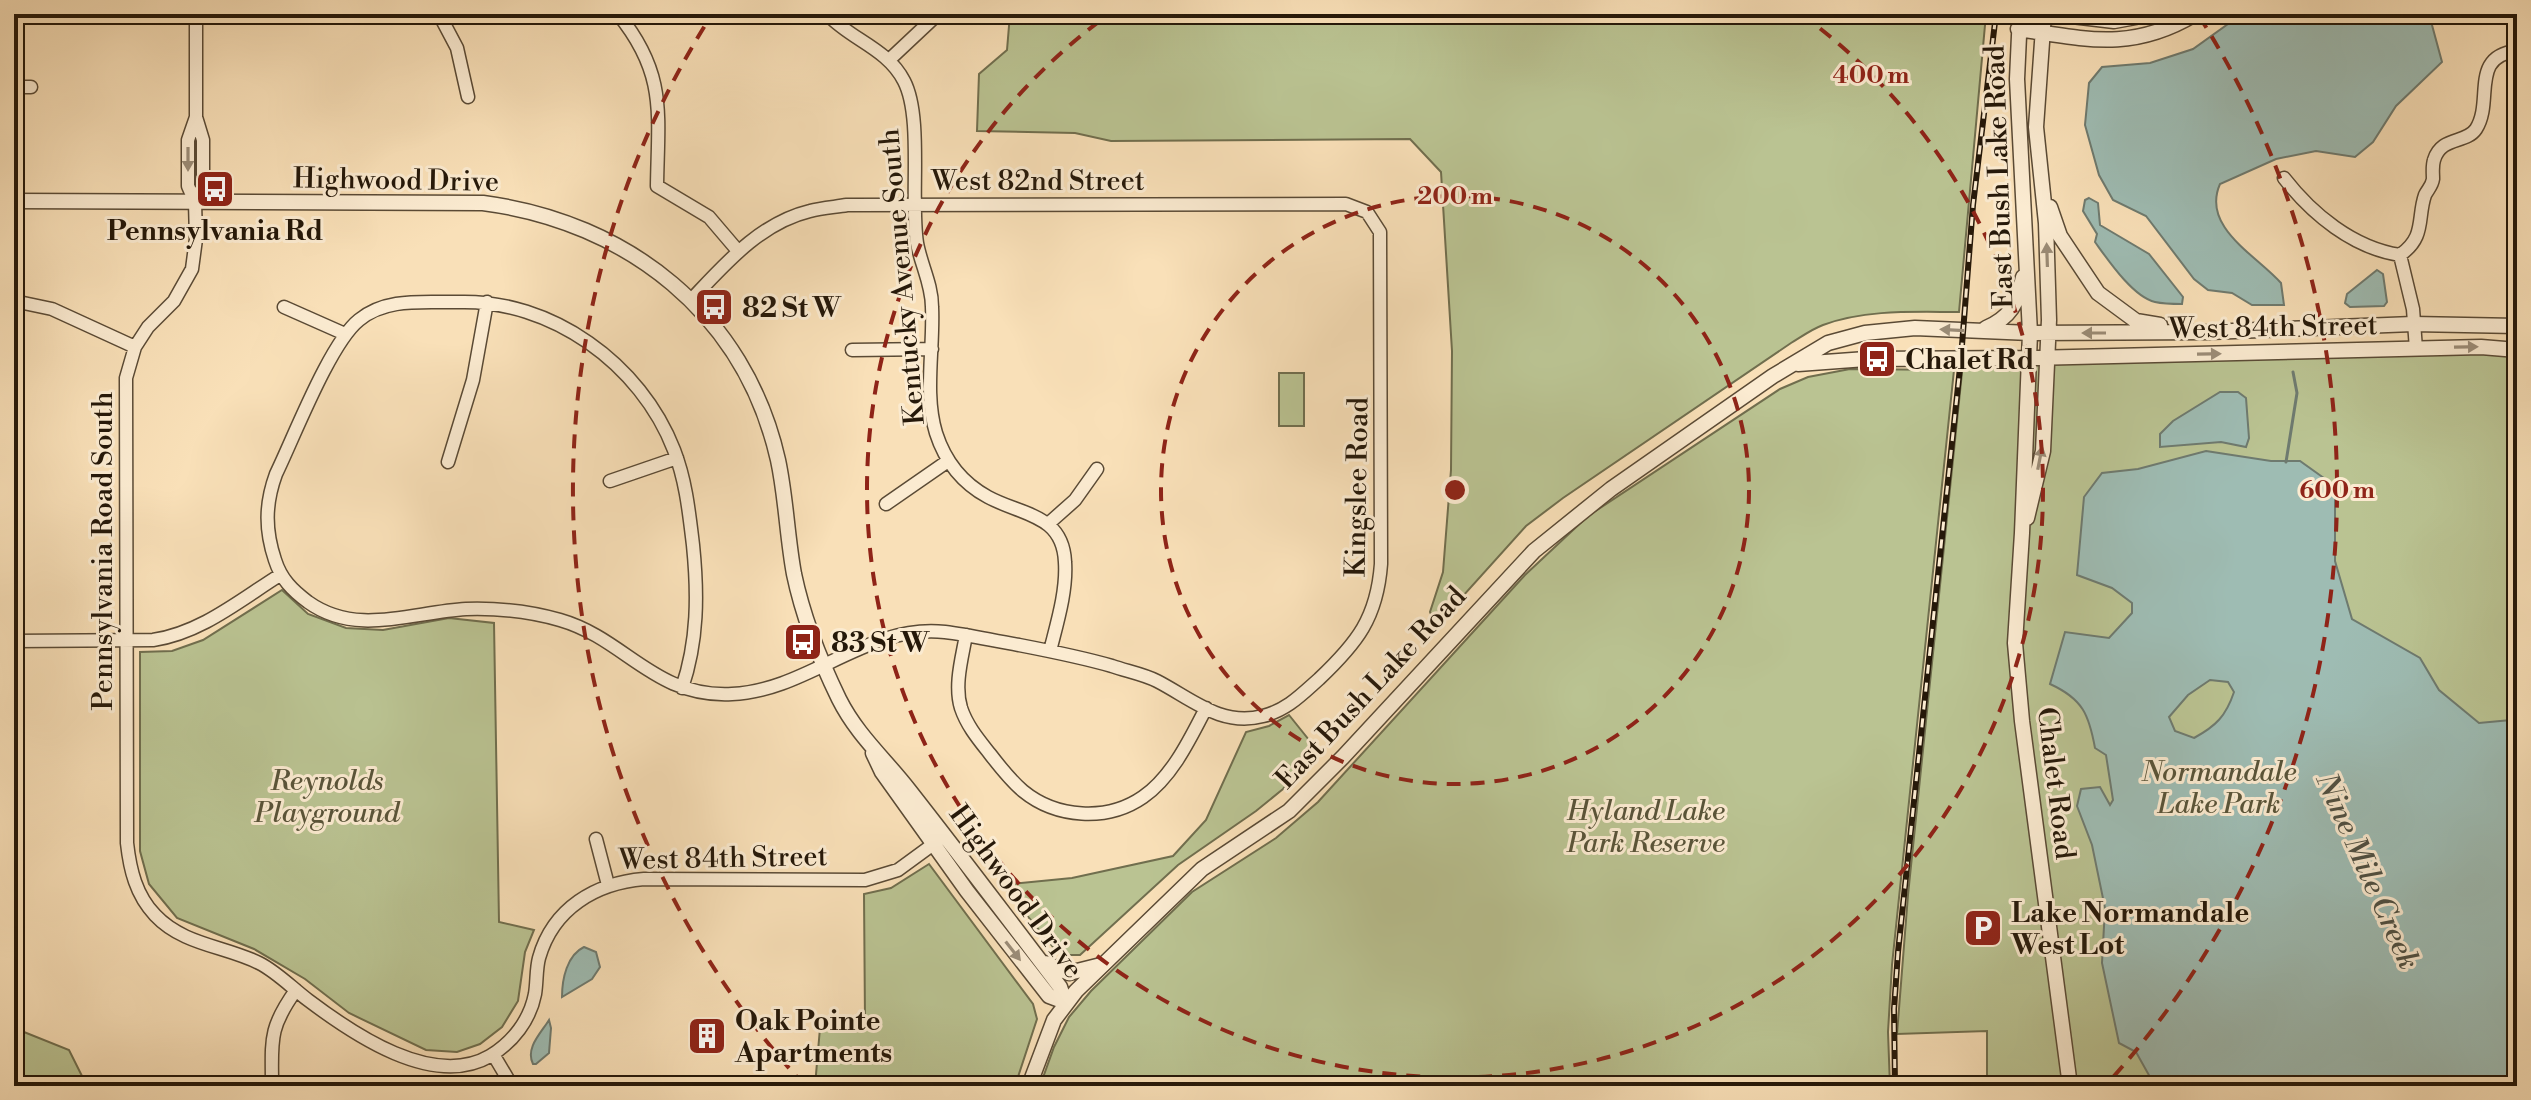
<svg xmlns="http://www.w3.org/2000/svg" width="2531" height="1100" viewBox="0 0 2531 1100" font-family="'Libre Bodoni',serif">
<rect width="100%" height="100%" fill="#f9e0b8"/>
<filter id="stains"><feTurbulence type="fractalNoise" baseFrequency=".0025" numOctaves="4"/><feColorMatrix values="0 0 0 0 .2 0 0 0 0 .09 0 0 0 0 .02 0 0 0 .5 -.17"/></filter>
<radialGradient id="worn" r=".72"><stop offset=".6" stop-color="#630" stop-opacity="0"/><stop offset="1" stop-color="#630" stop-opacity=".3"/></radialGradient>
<path fill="#bac392" stroke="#706e4e" stroke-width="2" d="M 1010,14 L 1986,14 L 1959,312 C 1915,312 1866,309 1823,325 C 1812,329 1801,337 1791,343 L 1563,498 L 1526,526 L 1436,626 L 1430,612 L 1443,572 L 1451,470 L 1452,351 L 1441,172 L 1410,139 L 1111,141 L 1075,133 L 977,131 L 979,74 L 1007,50 Z
M 2486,352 L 2517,355 L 2517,1086 L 1987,1086 L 1987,1031 L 1897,1034 L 1908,895 L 1963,363 Z
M 1850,369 L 1954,370 L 1892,965 L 1888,1032 L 1890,1086 L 1040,1086 L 1054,1047 L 1069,1017 L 1091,991 L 1192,892 L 1276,838 L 1318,802 L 1525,575 L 1588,516 L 1780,389 L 1808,377 Z
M 1279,373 L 1304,373 L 1304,426 L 1279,426 Z
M 282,590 L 308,614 L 346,628 L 383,630 L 449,618 L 494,623 L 499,922 L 534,930 L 525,952 L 518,1001 L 502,1027 L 480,1044 L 457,1052 L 426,1050 L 349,1013 L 305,979 L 254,949 L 177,918 L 149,884 L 140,851 L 140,652 L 172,651 L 203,640 Z
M 1289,715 L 1317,750 L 1283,789 L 1256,811 L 1178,865 L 1080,955 L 1067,955 L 1053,947 L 1002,885 L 1072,878 L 1173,856 L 1206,820 L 1246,732 L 1269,726 Z
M 929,864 L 1033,1004 L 1037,1019 L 1015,1086 L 815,1086 L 820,1028 L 865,1020 L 864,894 L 891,888 Z
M 14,1028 L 69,1050 L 87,1086 L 14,1086 Z"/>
<path fill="#9ebcb3" stroke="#6e7a6f" stroke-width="2" fill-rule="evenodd" d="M 2242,14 L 2429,14 L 2442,62 L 2396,106 L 2373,142 L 2355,157 L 2316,151 L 2276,159 L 2220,184 C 2201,227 2256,255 2281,283 L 2284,305 L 2252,305 L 2232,293 L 2208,290 L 2194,279 L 2146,216 L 2113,200 L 2099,175 L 2085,125 L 2089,83 L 2102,67 L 2150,63 L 2193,49 Z
M 2089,198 L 2098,203 L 2100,225 L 2149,254 L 2183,297 L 2182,304 C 2174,304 2164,304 2155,302 C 2133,297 2108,260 2095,242 L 2097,234 L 2083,211 L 2085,200 Z
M 2377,270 L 2383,274 L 2387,302 L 2384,306 L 2350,307 L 2345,303 L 2347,294 Z
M 2220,392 L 2238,392 L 2246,398 L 2249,438 L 2246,447 L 2221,442 L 2160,447 L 2160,434 L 2173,421 Z
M 2206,451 L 2271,461 L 2300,461 L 2335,486 L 2335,561 L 2352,619 L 2420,658 L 2439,690 L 2479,723 L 2511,720 L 2517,715 L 2517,1086 L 2155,1086 L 2136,1052 L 2119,1043 L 2102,963 L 2105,908 L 2092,845 L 2077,806 L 2081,789 L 2100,787 L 2110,805 L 2113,800 L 2106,755 L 2095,748 C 2089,715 2083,699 2050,684 L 2065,632 L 2109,638 L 2132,613 L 2132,603 L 2112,588 L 2077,575 L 2084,497 L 2102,473 L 2138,469 ZM 2210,680 L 2228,682 L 2234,692 C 2226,716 2216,726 2194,738 L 2175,731 L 2169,717 L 2188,695 Z
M 584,947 L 596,952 L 600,967 L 592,979 L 562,997 C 562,979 567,955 584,947 Z
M 549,1020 L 551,1028 L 549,1053 L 536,1064 L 533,1064 C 525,1048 541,1033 549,1020 Z"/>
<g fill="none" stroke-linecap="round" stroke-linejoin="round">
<path stroke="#6e7a6f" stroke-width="3" d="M 2286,462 L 2297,393 L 2293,372"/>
<defs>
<path id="minor" d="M 439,14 L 457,48 L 468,97
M 618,14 C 667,74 658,114 657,186 L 709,217 L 738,251
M 827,14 C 851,40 887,48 904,81 C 923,117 910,199 917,243 C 921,265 932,284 932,307 C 934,348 924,394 936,433 C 945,461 962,483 988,497 C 1021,515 1063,514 1065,562 C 1067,591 1057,623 1050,651
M 196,15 L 228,14
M 2514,51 L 2517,16
M 889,60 L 938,14
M 14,87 L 31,87
M 196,117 L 188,140 L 188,186 L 195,202 L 196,239 L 192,269 L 174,301 L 148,327 L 135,347 L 126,378 L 127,843 C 130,870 136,895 155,915 C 183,945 225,946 259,963 C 277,972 292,988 308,1000 C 353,1034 433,1089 490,1056 C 513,1042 530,1020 535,994 C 537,982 536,969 539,958 C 553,908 596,883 644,879 L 865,880 L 898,870 L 939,840
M 2284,178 C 2312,214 2353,248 2400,255
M 195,202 L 203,186 L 203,140 L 196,117 L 196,14
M 2400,255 C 2426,237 2417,218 2425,195 C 2428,189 2432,186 2433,179 C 2433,173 2432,166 2434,160 C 2441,136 2466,144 2476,129 C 2494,101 2469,56 2517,51
M 2400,255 L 2413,309 L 2416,349
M 14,301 L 52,309 L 135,347
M 284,307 L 345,334
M 852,350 L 932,349
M 448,462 L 473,380 L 487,302
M 610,481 L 677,458
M 886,504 L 948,461
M 1048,524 L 1075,500 L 1097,469
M 966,635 C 962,658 954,685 961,708 C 967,726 979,740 990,754 C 1000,767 1010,780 1023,791 C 1056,818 1107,822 1143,797 C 1172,777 1190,739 1206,708
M 14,641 L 153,640 C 201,633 240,600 280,575
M 682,688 C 698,641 698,594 693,545 C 689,512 686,481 674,450 C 641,364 551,299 458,302 C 424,303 387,297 359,320 C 330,343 294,437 276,474 C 265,504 265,530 275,560 C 281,579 292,590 308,602 C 357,637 412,612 466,609 C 498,608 529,611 560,620 C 626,639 654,698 732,694 C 808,691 867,623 945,632 C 970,635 994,641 1019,645 C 1050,651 1081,657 1112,666 C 1126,671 1143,674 1157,681 C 1192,699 1221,727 1263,716 C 1287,710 1301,695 1319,679 C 1357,643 1377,618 1381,564 L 1380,232 L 1367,212 L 1346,204 L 847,205 C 835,207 821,208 810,211 C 760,223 725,264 691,300
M 596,839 L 608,885
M 493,1054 L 512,1086
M 272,1086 C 272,1041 268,1029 296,990"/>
<path id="tertiary" d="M 2020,14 L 2017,79 L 2030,333 L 2022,533 L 2015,643 L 2022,721 L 2070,1086
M 2055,14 L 2114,21 L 2152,14
M 2018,29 C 2086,39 2132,52 2195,14
M 14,201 L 483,203 C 628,222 745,314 778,460 C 786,497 787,536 794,574 C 803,617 820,660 839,699 C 857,735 885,759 909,790 C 960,855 1010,921 1060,987 L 1065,1002
M 2050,207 L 2060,236 L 2098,293 L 2136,321 L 2160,325
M 1986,328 C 2010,318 2018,303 2023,277
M 1798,364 L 1866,359 L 2030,358 L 2481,347 L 2517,350
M 2027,518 L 2043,451 L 2049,320 L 2046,223 L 2036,127 L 2044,14
M 873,753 L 882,772 L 967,891 L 1049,996 L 1065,1002
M 1045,963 L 1069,973 L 1101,965
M 1029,1086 L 1054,1020 L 1076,991 L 1202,869 L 1289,811 L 1343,757 L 1534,551 L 1611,489 L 1773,376 L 1828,343 L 1865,333 L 1915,328 L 2030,333 L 2208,332 L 2413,324 L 2517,326"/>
</defs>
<use href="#minor" stroke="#5a4a35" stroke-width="15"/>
<use href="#tertiary" stroke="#5a4a35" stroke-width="17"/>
<use href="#minor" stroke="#fbebd1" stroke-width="12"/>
<use href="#tertiary" stroke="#fbebd1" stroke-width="14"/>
<defs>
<path id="rail" d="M 1895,1086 L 1894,1009 L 1898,952 L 1961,358 L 1973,205 L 1996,14"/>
</defs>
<use href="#rail" stroke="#251809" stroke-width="6"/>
<use href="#rail" stroke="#fbebd1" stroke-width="3" stroke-dasharray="9" stroke-linecap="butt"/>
</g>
<defs><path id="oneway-solid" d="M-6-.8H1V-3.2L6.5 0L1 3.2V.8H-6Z" transform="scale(2)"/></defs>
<g fill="#9b8c77">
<use href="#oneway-solid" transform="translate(188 159) rotate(90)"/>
<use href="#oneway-solid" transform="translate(2047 255) rotate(-92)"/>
<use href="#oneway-solid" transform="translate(1952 330) rotate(-177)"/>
<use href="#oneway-solid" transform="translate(2094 333) rotate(180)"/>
<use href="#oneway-solid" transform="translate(2466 347) rotate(-1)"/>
<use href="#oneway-solid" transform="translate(2209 354) rotate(-1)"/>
<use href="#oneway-solid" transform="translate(2040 458) rotate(-79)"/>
<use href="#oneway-solid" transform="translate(1013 951) rotate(52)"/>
</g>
<g fill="none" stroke="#8f2418" stroke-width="4" stroke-dasharray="14 10">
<circle cx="1455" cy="490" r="294"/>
<path d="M1801 14A588 588 0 1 1 1109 14"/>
<path d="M805 1086A882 882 0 0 1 711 16M2199 16A882 882 0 0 1 2105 1086"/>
</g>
<defs>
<symbol id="bus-square" viewBox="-11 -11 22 22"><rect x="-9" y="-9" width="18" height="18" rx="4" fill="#8f2418" stroke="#fbebd1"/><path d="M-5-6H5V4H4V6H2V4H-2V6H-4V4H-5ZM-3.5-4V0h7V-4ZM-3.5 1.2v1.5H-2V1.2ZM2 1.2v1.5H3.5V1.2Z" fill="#fff"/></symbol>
<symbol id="parking-square" viewBox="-11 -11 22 22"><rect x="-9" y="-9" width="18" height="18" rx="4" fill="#8f2418" stroke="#fbebd1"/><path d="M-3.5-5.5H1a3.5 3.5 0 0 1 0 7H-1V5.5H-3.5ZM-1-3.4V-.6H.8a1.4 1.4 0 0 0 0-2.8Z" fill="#fff"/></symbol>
<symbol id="building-square" viewBox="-11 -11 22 22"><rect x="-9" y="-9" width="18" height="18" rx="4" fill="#8f2418" stroke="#fbebd1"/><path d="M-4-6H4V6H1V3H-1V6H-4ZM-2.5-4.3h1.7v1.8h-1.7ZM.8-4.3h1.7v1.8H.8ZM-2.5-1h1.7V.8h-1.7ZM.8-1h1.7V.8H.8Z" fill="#fff"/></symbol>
</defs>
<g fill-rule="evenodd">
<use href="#bus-square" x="193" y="167" width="44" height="44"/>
<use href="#bus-square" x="692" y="285" width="44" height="44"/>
<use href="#bus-square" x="1855" y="337" width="44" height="44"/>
<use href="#bus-square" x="781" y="620" width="44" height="44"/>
<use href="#parking-square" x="1961" y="906" width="44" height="44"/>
<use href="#building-square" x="685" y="1014" width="44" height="44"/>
</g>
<g text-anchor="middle" stroke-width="6" stroke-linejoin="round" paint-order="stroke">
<g font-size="28" fill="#251809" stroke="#fbebd1">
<text transform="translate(1998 177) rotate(-92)" y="10">East Bush Lake Road</text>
<text transform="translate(396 179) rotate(1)" y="10">Highwood Drive</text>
<text x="1038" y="190">West 82nd Street</text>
<text transform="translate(901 277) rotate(-95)" y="10">Kentucky Avenue South</text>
<text transform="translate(2273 326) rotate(-1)" y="10">West 84th Street</text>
<text transform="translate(1356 487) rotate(-89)" y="10">Kingslee Road</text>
<text transform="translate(102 551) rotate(-90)" y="10">Pennsylvania Road South</text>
<text transform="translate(1370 687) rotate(-47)" y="10">East Bush Lake Road</text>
<text transform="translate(2057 783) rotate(83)" y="10">Chalet Road</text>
<text transform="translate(723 857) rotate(-1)" y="10">West 84th Street</text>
<text transform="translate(1017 891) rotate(54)" y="10">Highwood Drive</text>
</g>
<g font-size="28" font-weight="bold" fill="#251809" stroke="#fbebd1" text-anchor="start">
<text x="215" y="240" text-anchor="middle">Pennsylvania Rd</text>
<text x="742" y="317">82 St W</text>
<text x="1905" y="369">Chalet Rd</text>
<text x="831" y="652">83 St W</text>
<text x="2011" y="922">Lake Normandale<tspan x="2011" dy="32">West Lot</tspan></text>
<text x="735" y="1030">Oak Pointe<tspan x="735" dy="32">Apartments</tspan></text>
</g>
<g font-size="28" font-style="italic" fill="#595439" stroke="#fbebd1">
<text x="2219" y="781">Normandale<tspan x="2219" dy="32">Lake Park</tspan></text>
<text x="327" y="790">Reynolds<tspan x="327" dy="32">Playground</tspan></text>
<text x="1646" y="820">Hyland Lake<tspan x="1646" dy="32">Park Reserve</tspan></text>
</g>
<g font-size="30" font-style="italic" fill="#4f5144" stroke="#fbebd1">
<text transform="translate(2368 871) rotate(66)" y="10">Nine Mile Creek</text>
</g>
</g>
<circle cx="1455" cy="490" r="12" fill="#8f2418" stroke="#fbebd1" stroke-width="4"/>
<g font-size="24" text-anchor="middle" font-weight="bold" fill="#8f2418" stroke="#fbebd1" stroke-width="6" stroke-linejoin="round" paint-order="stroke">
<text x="1871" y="83">400 m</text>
<text x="1455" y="204">200 m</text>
<text x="2337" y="498">600 m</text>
</g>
<rect width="2531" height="1100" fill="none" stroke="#f9e0b8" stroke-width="48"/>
<rect x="16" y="16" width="2499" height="1068" fill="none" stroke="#251809" stroke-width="4"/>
<rect x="24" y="24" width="2483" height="1052" fill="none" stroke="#251809" stroke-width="2"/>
<rect width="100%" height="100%" filter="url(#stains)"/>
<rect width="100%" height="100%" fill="url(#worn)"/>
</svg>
